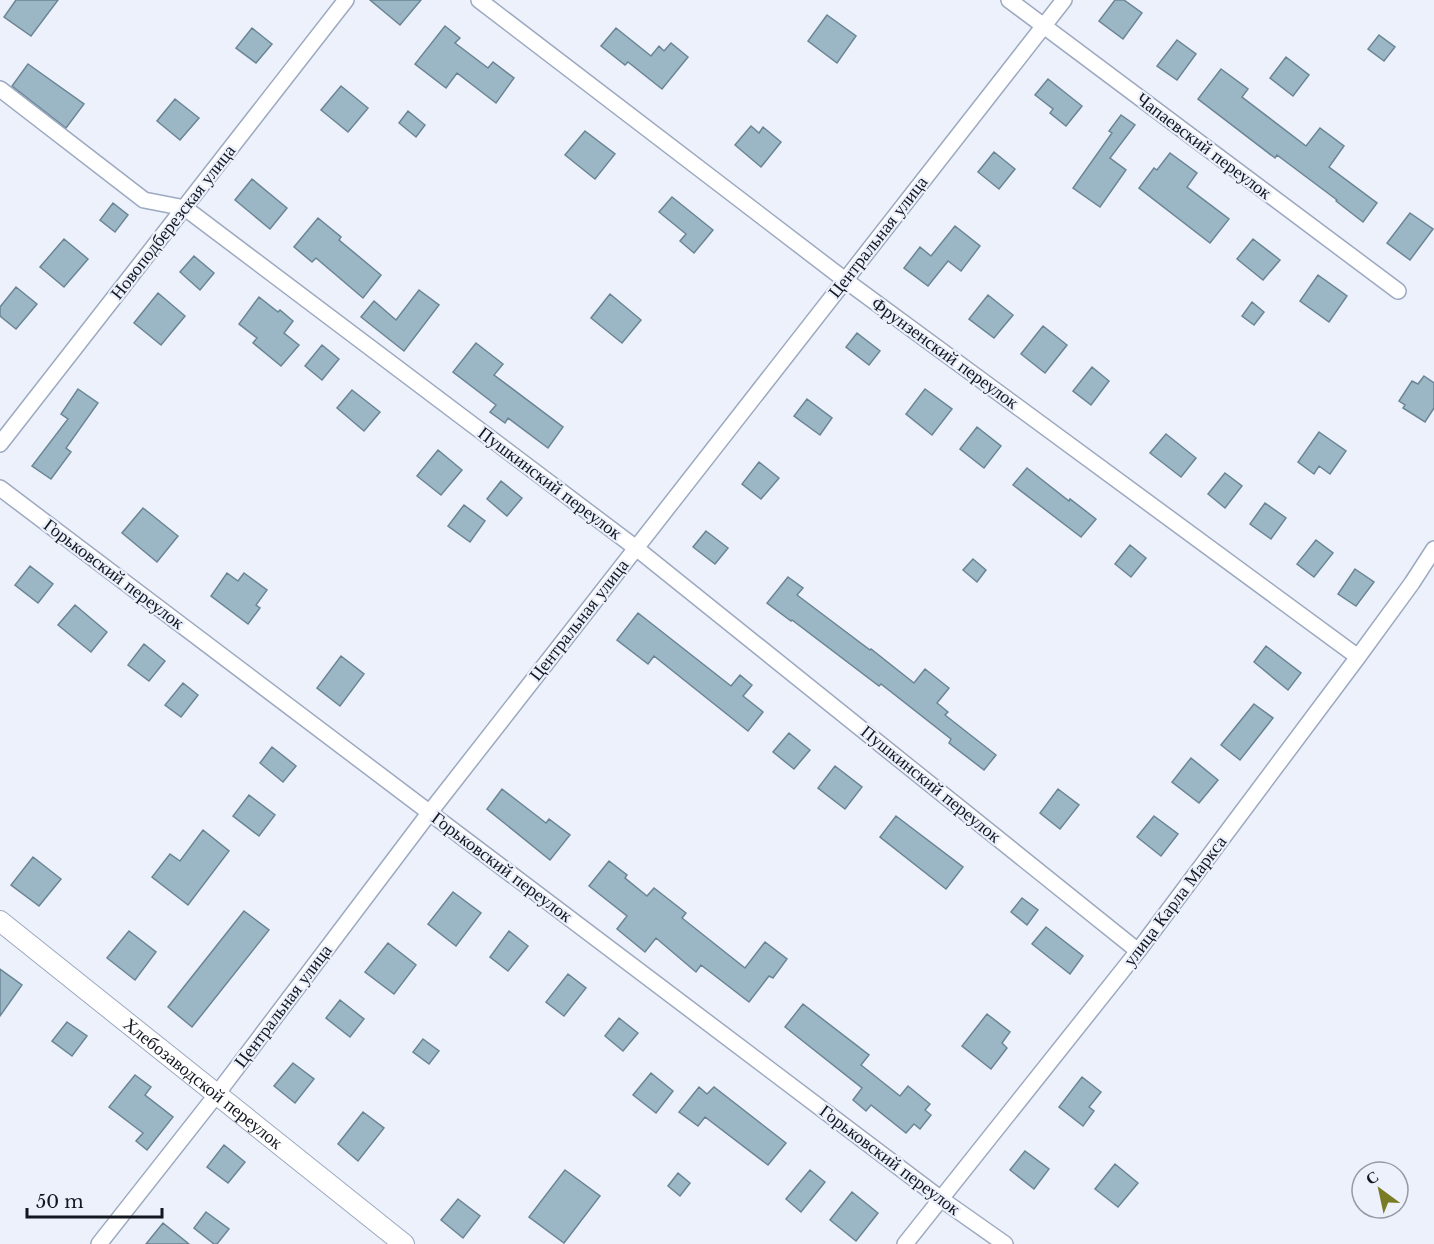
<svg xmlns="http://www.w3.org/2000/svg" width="1434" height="1244" viewBox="0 0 1434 1244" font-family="'Libre Baskerville',serif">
<rect width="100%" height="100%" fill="#ecf1fc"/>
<path fill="#9bb7c6" stroke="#6b8594" stroke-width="1.5" d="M 16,0 L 58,0 L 31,36 L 4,17 Z
M 370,0 L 421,0 L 400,25 Z
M 1115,0 L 1124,0 L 1142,13 L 1123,39 L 1099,21 Z
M 827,15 L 856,36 L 837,63 L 808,41 Z
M 445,26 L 460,38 L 455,43 L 488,68 L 493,62 L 514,78 L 496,103 L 457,73 L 446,88 L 415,64 Z
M 252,28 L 272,44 L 256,63 L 236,48 Z
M 616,28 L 651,56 L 659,46 L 664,51 L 671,43 L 688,57 L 662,89 L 628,62 L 625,65 L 601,46 Z
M 1379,35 L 1395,47 L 1384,61 L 1368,49 Z
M 1177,40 L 1196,54 L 1177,80 L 1157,66 Z
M 1286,57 L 1309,75 L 1293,96 L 1270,78 Z
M 28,64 L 84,104 L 66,128 L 12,86 Z
M 1221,69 L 1248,89 L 1242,97 L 1306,146 L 1320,128 L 1344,146 L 1329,167 L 1377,203 L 1363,222 L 1336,201 L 1337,200 L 1277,155 L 1275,158 L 1198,99 Z
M 1048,79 L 1082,106 L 1066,126 L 1050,113 L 1053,109 L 1035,95 Z
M 341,86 L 368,108 L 348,132 L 321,110 Z
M 175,99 L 199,118 L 180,140 L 157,121 Z
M 408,111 L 425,125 L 416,137 L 399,123 Z
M 1121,115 L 1135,125 L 1110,158 L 1126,170 L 1100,207 L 1073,188 L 1112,133 L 1109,131 Z
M 751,126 L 759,133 L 763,127 L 781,142 L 761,167 L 735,145 Z
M 585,131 L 615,154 L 595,179 L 565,155 Z
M 994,152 L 1015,169 L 999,189 L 978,172 Z
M 1170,153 L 1197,173 L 1187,187 L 1229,219 L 1210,243 L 1139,188 L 1154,168 L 1157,170 Z
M 252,179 L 287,208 L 270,229 L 235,200 Z
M 672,197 L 713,230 L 694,253 L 680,241 L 686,234 L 659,212 Z
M 113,203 L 128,215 L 115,232 L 100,220 Z
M 1410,213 L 1433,229 L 1410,260 L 1387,243 Z
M 318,218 L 341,237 L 339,240 L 381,275 L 363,298 L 316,258 L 312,262 L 294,247 Z
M 955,226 L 980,246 L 961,271 L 948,261 L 928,286 L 904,268 L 920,247 L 931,256 Z
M 64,239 L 88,259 L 64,287 L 40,267 Z
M 1253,239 L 1280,260 L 1263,280 L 1237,259 Z
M 194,256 L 214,273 L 200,290 L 180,272 Z
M 1318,275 L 1347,296 L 1329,322 L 1300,301 Z
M 16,287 L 37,304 L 16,329 L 0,316 L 0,307 Z
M 419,290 L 439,305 L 404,351 L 361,317 L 374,301 L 396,320 Z
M 158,293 L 185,316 L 161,345 L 134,323 Z
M 610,294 L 641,320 L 622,343 L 591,318 Z
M 988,295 L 1013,315 L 994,338 L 969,319 Z
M 259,297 L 278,312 L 280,310 L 293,321 L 284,333 L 299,345 L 281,366 L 253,343 L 257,338 L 239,324 Z
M 1252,302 L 1264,312 L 1254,325 L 1242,316 Z
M 1043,326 L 1067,345 L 1045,373 L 1021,354 Z
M 857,333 L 880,351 L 869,365 L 846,347 Z
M 476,343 L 503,364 L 494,375 L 563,427 L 548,448 L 508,418 L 505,423 L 490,412 L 496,405 L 453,372 Z
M 322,345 L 339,359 L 322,380 L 305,366 Z
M 1092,367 L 1109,381 L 1091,405 L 1073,391 Z
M 1424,376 L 1434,383 L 1434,408 L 1425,422 L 1403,408 L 1405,405 L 1399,401 L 1412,381 L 1418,384 Z
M 78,389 L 98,403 L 66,448 L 71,452 L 51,479 L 32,466 L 68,419 L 61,414 Z
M 925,389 L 952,409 L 932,435 L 906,414 Z
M 352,390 L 380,412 L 364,431 L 337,408 Z
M 807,399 L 832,418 L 820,435 L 794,416 Z
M 977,427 L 1001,446 L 984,468 L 960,449 Z
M 1319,432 L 1346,451 L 1330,474 L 1319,466 L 1314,474 L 1298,462 Z
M 1166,434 L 1196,458 L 1181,477 L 1150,453 Z
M 438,450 L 462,470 L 441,495 L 417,476 Z
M 759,462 L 779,478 L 761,499 L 742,484 Z
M 1027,468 L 1069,501 L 1070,499 L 1096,519 L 1081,537 L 1013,485 Z
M 1225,473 L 1242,486 L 1225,508 L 1208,494 Z
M 501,481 L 522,498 L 507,516 L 487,499 Z
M 1265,503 L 1286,518 L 1271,539 L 1250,524 Z
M 464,505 L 485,521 L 470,542 L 448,526 Z
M 143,508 L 178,536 L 157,562 L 122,533 Z
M 706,531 L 728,548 L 715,564 L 693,547 Z
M 1316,540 L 1333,553 L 1314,577 L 1297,564 Z
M 1130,545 L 1146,558 L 1131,577 L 1115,564 Z
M 973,559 L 986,570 L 977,582 L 963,570 Z
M 30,566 L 53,584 L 38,603 L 15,585 Z
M 1355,569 L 1374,582 L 1356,606 L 1338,594 Z
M 227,573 L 238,581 L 244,573 L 267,590 L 256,605 L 260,608 L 248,624 L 211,596 Z
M 788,577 L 803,588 L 797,595 L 870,650 L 871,649 L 914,683 L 925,669 L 949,688 L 937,703 L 948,712 L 945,715 L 996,755 L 984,770 L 949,743 L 951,739 L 881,684 L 879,686 L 792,620 L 791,621 L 767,603 Z
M 75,605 L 107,632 L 91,652 L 58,625 Z
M 638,613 L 731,686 L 740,675 L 752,685 L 743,696 L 763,712 L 748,731 L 654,656 L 648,664 L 617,640 Z
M 144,644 L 165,661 L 149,681 L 128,665 Z
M 1266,646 L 1301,673 L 1288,690 L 1254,662 Z
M 341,656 L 364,674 L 340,706 L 317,688 Z
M 183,683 L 198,695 L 181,717 L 165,705 Z
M 1254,704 L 1273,718 L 1240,760 L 1221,745 Z
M 789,733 L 810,750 L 794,769 L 773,752 Z
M 272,747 L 296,766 L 283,782 L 260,763 Z
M 1191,758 L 1218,780 L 1199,803 L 1172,782 Z
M 835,766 L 862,787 L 845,809 L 818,788 Z
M 502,789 L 546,823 L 549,819 L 570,835 L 550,860 L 487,809 Z
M 1058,789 L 1079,805 L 1060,829 L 1040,813 Z
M 249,795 L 275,815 L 259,836 L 233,816 Z
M 896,816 L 963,867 L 946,889 L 880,837 Z
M 1154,816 L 1178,834 L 1161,856 L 1137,837 Z
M 203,830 L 229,851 L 188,905 L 152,877 L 170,854 L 180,861 Z
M 33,857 L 61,879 L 39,906 L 11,885 Z
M 609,861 L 627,875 L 625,878 L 647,896 L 654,888 L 686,913 L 682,918 L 745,968 L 765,942 L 787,959 L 773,978 L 769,976 L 749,1002 L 701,965 L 696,972 L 656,938 L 645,952 L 617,929 L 627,916 L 589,886 Z
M 453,892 L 481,913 L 456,946 L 428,924 Z
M 1022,898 L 1038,910 L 1027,925 L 1011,912 Z
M 244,911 L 269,930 L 192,1027 L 168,1007 Z
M 1046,927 L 1083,956 L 1070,974 L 1032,944 Z
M 129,931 L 156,952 L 135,980 L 107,958 Z
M 509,931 L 528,946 L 508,971 L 490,957 Z
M 388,943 L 416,965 L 394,994 L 365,972 Z
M 0,969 L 22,985 L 0,1016 Z
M 568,974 L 586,988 L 564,1016 L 546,1002 Z
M 340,1000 L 364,1019 L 350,1037 L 326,1018 Z
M 803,1004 L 869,1055 L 861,1065 L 900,1096 L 908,1086 L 930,1104 L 925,1110 L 931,1115 L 920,1129 L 914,1124 L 906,1133 L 871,1105 L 866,1111 L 853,1100 L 862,1088 L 785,1027 Z
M 987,1014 L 1010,1032 L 1002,1043 L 1007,1048 L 991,1069 L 962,1046 Z
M 619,1018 L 638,1033 L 623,1051 L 605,1036 Z
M 67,1022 L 87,1036 L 72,1056 L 52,1041 Z
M 423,1039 L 439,1051 L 429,1064 L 413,1052 Z
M 293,1063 L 314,1079 L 295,1103 L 274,1086 Z
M 651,1073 L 673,1091 L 656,1113 L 633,1095 Z
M 135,1075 L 151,1087 L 145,1095 L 173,1117 L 147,1150 L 136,1141 L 143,1133 L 109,1107 Z
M 1082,1077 L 1101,1092 L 1089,1107 L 1094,1111 L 1083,1126 L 1059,1107 Z
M 699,1087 L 707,1094 L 714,1087 L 786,1143 L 768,1165 L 705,1117 L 698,1126 L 679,1112 Z
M 363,1112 L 384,1128 L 358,1161 L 338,1144 Z
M 224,1145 L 245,1162 L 228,1183 L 207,1167 Z
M 1025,1151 L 1049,1169 L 1034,1189 L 1010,1170 Z
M 1115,1164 L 1138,1183 L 1118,1207 L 1095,1189 Z
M 565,1170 L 600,1196 L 564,1243 L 529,1217 Z
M 810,1170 L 825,1182 L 801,1212 L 786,1199 Z
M 678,1173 L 690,1183 L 680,1196 L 668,1186 Z
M 852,1192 L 878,1213 L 856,1241 L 830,1220 Z
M 458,1199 L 480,1216 L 463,1238 L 441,1220 Z
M 206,1212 L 229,1229 L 217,1244 L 214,1244 L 194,1228 Z
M 163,1223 L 189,1244 L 146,1244 Z"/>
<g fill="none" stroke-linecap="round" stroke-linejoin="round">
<defs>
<path id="minor" d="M 479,0 L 845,280 L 1358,657
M 1009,0 L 1398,291
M 0,89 L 144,200 L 185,208 L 636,548 L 1138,951
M 0,444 L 346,0
M 0,488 L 941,1199 L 1005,1244
M 99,1244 L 217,1094 L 430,812 L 1064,0
M 905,1244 L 1138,951 L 1358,657 L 1412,583 L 1434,549"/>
<g id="tertiary">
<path id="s1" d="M 0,921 L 404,1244"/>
</g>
</defs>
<use href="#minor" stroke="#9ca9c1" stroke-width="18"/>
<use href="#tertiary" stroke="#9ca9c1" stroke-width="22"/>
<use href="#minor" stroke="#fff" stroke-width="15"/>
<use href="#tertiary" stroke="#fff" stroke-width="20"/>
</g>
<g text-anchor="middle" stroke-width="4.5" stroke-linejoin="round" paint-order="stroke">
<g font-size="18" fill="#121720" stroke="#ecf1fc">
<text transform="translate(1204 146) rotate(37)" y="6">Чапаевский переулок</text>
<text transform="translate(173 222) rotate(-52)" y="6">Новоподберезская улица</text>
<text transform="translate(878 237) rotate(-52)" y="6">Центральная улица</text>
<text transform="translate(945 353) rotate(36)" y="6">Фрунзенский переулок</text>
<text transform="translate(550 483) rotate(37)" y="6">Пушкинский переулок</text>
<text transform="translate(114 574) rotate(37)" y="6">Горьковский переулок</text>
<text transform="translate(579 620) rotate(-52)" y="6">Центральная улица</text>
<text transform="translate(931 784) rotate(39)" y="6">Пушкинский переулок</text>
<text transform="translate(502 867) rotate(37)" y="6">Горьковский переулок</text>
<text transform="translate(1175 901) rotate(-53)" y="6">улица Карла Маркса</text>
<text transform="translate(283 1006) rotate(-53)" y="6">Центральная улица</text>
<text dy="6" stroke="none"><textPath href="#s1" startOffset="260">Хлебозаводской переулок</textPath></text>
<text transform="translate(890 1160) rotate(37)" y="6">Горьковский переулок</text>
</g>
</g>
<g transform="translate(1380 1190) rotate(327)"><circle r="28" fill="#ecf1fc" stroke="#959aa4" stroke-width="1.5"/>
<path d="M0-4.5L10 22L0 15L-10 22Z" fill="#7a7c25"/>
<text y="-9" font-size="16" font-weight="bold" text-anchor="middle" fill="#121720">С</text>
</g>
<path d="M27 1208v9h135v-9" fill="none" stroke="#121720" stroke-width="3"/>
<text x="36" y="1208" font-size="18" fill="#121720" stroke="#ecf1fc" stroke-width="4.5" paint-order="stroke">50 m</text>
</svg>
